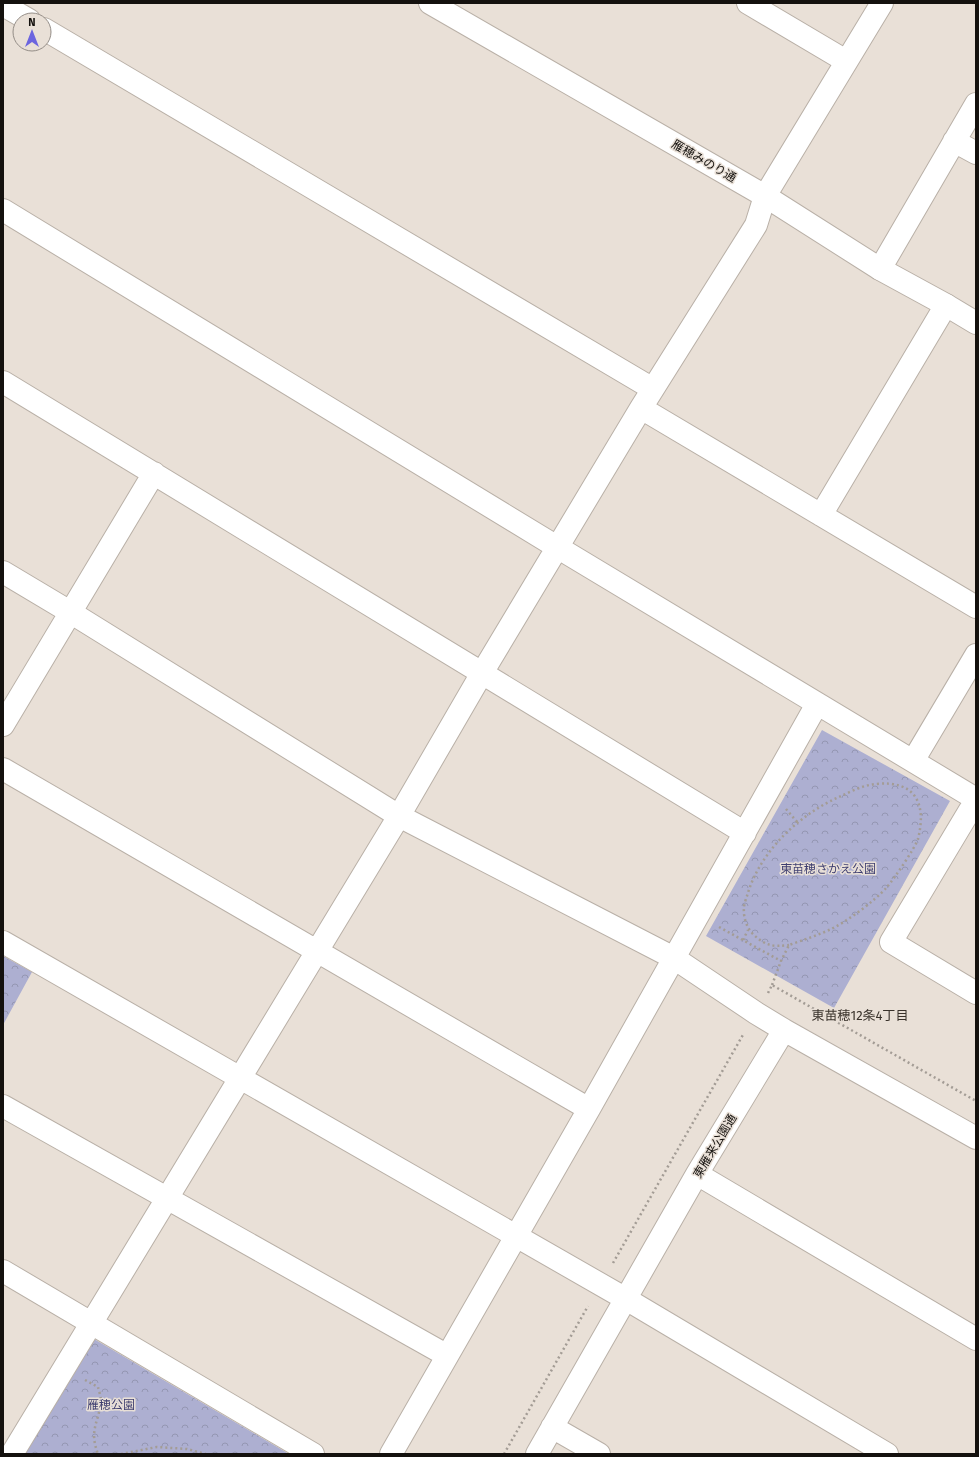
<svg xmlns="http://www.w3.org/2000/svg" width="979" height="1457" viewBox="0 0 979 1457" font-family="'Fira Sans','Noto Sans JP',sans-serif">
<defs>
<pattern id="park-crowns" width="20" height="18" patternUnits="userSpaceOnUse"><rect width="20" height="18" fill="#adafd1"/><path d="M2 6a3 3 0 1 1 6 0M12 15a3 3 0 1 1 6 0" fill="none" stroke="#9496b2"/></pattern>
</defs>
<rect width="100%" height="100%" fill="#e9e0d7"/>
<path fill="url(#park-crowns)" d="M 822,730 L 950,801 L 834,1008 L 706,936 Z
M 3,956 L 32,972 L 3,1025 Z
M 94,1339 L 289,1454 L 25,1454 Z"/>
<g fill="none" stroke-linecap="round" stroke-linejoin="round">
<defs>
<path id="minor" d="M 748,3 L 846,61
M 3,5 L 29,20
M 44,29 L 653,389
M 954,141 L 976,153
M 3,210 L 557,547 L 976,799
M 880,269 L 976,104
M 3,382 L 745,833
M 641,408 L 976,607
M 821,515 L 946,305
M 3,572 L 70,612 L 399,816 L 674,958 L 756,1013 L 784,1030 L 976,1138
M 3,725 L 154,473
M 913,761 L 976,655
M 3,769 L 589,1109
M 976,800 L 891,942 L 976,993
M 3,942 L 626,1299 L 887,1454
M 3,1106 L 446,1355
M 697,1174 L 976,1339
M 3,1271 L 313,1454
M 552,1427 L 599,1454
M 12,1454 L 399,816 L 482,673 L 641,408 L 756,225 L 765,196 L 882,3
M 391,1454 L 589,1109 L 817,704
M 537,1454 L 697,1174 L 784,1030"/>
<path id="tertiary" d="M 430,3 L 765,196 L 880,269 L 946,305 L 976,323"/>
</defs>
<use href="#minor" stroke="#b9b0a7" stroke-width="24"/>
<use href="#tertiary" stroke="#b9b0a7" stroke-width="24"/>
<path stroke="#a39c95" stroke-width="2.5" stroke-dasharray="2 3" stroke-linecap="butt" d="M 786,809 L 798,823
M 719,927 L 781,961
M 743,940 L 748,930
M 772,985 L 781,961 L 789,945 C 803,940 816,936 829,930 C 845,923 875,901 887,887 C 894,879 915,848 918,839 C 927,803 915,780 876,784 C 863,785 850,792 839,797 C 798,815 759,853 747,896 C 746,899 744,904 744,908 C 743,917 747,929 754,935 C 766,946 773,947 789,945
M 768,993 L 772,985 L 976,1101
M 613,1263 L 744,1033
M 85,1380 L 98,1387 C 99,1391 101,1397 101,1402 C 98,1424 89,1430 98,1454
M 121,1454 L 157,1447 L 187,1449 L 206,1454
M 504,1454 L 588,1306"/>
<use href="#minor" stroke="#fff" stroke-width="22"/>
<use href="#tertiary" stroke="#fff" stroke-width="22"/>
</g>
<g text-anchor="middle" stroke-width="3" stroke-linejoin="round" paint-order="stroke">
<g font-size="12" fill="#14110e" stroke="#e9e0d7">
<text transform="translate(704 161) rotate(30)" y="4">雁穂みのり通</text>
<text transform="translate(715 1146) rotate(-59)" y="4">東雁来公園通</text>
</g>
<g font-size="12" fill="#3e3e70" stroke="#e9e0d7">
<text x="828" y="873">東苗穂さかえ公園</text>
<text x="111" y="1409">雁穂公園</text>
</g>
<g font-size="13" fill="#39322b" stroke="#e9e0d7">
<text x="860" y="1020">東苗穂12条4丁目</text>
</g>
</g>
<rect width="979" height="1457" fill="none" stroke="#14110e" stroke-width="8"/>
<g transform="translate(32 32)"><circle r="19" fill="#e9e0d7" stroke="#948d87"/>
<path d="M0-3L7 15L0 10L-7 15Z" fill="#6c65df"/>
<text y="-6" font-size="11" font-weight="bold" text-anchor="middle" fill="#14110e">N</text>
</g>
</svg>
